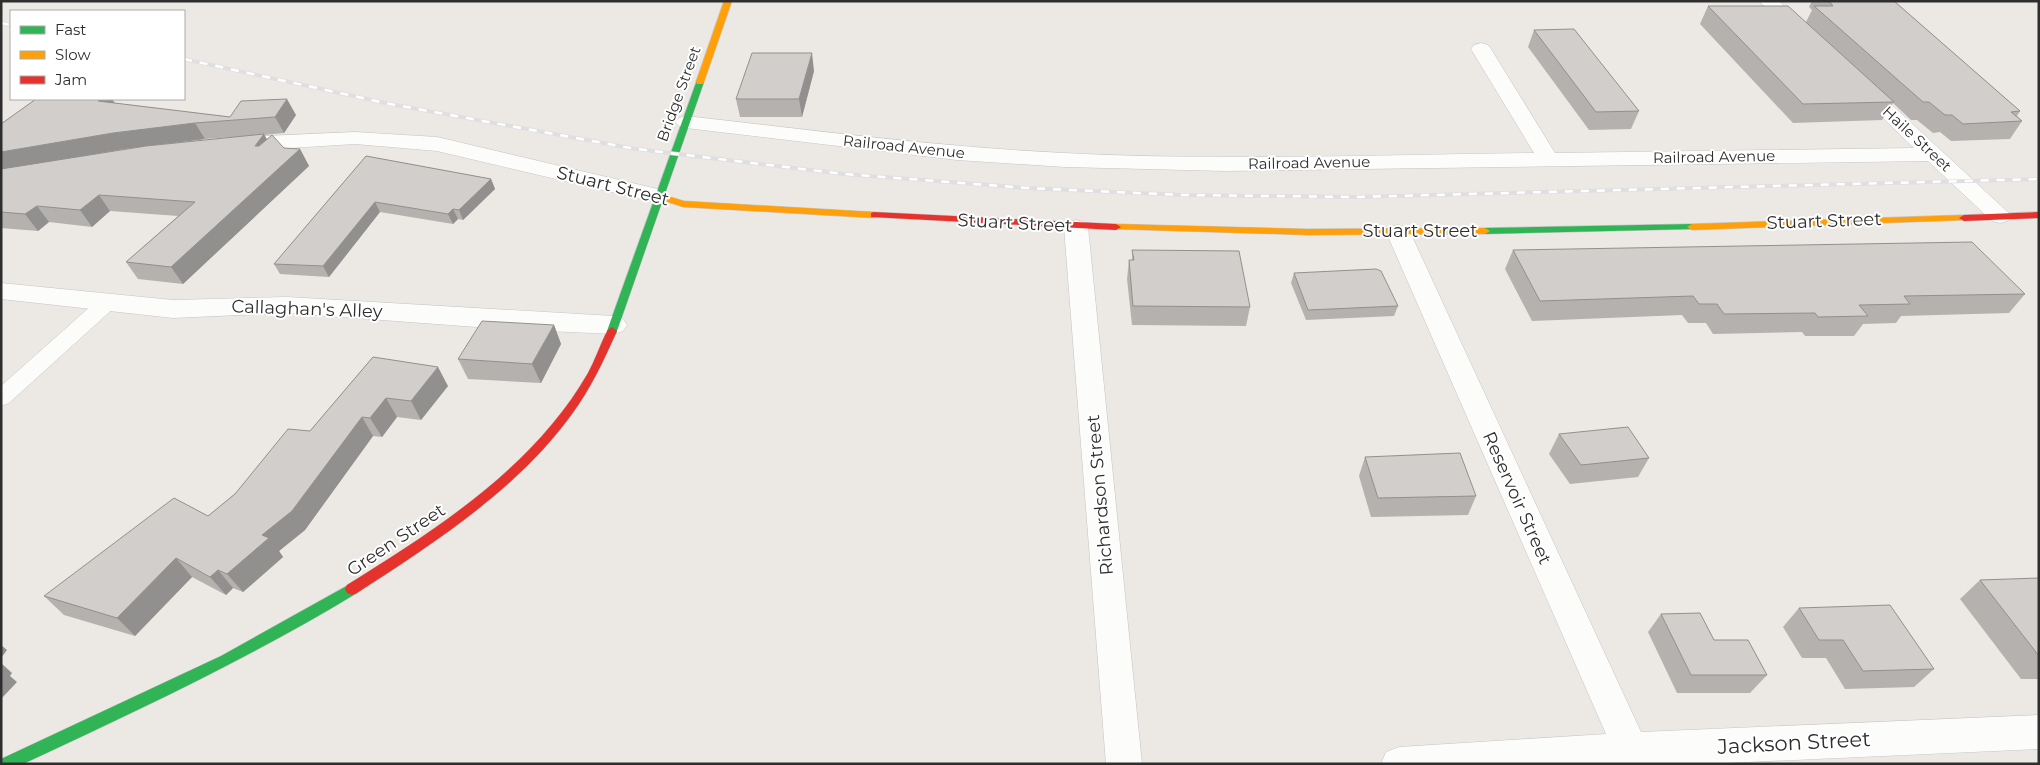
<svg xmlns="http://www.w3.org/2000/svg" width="2040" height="765" viewBox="0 0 2040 765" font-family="Montserrat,sans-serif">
<rect width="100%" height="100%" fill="#ece8e4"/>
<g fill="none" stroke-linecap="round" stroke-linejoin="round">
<defs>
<path id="lane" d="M 108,296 L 115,297 L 118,302 L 115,307 L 9,403 L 1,406 L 1,386 L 101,297 Z"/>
<path id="street" d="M 1759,1 L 1779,1 L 1809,31 L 1807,35 L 1793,35 Z
M 1481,43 L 1488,45 L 1491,49 L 1555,153 L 1914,148 L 1851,87 L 1854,83 L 1861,81 L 1868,83 L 2012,216 L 2008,221 L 2000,223 L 1992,221 L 1928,161 L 1226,171 L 1065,167 L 957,160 L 686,128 L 679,126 L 675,122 L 679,118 L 686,116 C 812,130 938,147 1064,153 C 1220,161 1377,155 1534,153 L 1471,49 L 1474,45 Z
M 355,132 L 437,137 L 666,191 L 669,196 L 666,201 L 658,203 L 437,151 L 355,144 L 240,151 L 232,149 L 229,144 L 232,139 L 240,137 Z
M 1076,220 L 1084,222 L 1088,227 L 1142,764 L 1106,764 L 1064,227 L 1068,222 Z
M 1398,225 L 1406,227 L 1410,232 L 1641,732 L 2039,715 L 2039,749 L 1704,764 L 1381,764 L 1386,752 L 1399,747 L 1606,734 L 1386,232 L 1390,227 Z
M 1,283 L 173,300 L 287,297 L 614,316 L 623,319 L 627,325 L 623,331 L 614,334 L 504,329 L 287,313 L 173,318 L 1,299 Z"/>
<path id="fast" d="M 697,80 L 703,80 L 704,82 L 617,331 L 616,334 L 608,334 L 607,331 Z
M 1692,224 L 1695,225 L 1697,227 L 1695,229 L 1485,234 L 1480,231 L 1485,228 Z
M 352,583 L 357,585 L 359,589 L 357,593 C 250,658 137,711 23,764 L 1,764 L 1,759 L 221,656 Z"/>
<path id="slow" d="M 724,1 L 732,1 L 704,82 L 703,84 L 697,84 L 696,82 Z
M 658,193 L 684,201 L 874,212 L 879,215 L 874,218 L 683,207 L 655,198 L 655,194 Z
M 1964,215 L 1967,216 L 1969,218 L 1967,220 L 1692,230 L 1687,227 L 1692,224 Z
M 1116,224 L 1308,229 L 1485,228 L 1490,231 L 1485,234 L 1308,235 L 1113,229 L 1111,227 Z"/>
<path id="jam" d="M 874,212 L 1116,224 L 1121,227 L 1116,230 L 871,217 L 871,213 Z
M 2039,212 L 2039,218 L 1964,221 L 1959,218 L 1964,215 Z
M 612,327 L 617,331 C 604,360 591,388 572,414 C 517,490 434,543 357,593 L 352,595 L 347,593 L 345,589 L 347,585 C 437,529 534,467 588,373 C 595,360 600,345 607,331 Z"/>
</defs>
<use href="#lane" stroke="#c5c4c5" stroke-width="1"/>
<use href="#street" stroke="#c5c4c5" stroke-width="1"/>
<use href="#fast" stroke="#c5c4c5" stroke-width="1"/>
<use href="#slow" stroke="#c5c4c5" stroke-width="1"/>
<use href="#jam" stroke="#c5c4c5" stroke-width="1"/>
<use href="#lane" fill="#fcfcfb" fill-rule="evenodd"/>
<use href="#street" fill="#fcfcfb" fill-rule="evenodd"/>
<use href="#fast" fill="#30b455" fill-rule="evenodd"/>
<use href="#slow" fill="#ff9f0a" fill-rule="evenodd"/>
<use href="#jam" fill="#e5322d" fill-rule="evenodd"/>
<defs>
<path id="rail" d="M 1,23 L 11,25
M 184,59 L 390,104 L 636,149 L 844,174 L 1027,188 L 1182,195 L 1357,197 L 2039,179"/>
</defs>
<use href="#rail" stroke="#dfdfe1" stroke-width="4"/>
<use href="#rail" stroke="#fff" stroke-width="2.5" stroke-dasharray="8" stroke-linecap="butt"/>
</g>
<path fill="#b4b1af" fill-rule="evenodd" d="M 1812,1 L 1894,1 L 2020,111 L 2017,116 L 2022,121 L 2010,139 L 1951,141 L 1940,132 L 1933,133 L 1917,120 L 1911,120 L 1893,103 L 1882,120 L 1793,123 L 1700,24 L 1708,6 L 1806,22 L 1812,10 L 1809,7 Z
M 1534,30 L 1639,111 L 1631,129 L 1589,130 L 1528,47 Z
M 814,71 L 802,117 L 740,117 L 736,99 Z
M 36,99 L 112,99 L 115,103 L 230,117 L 296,115 L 284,133 L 264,135 L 267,140 L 284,148 L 300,149 L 309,166 L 183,284 L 138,279 L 126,262 L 178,216 L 110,211 L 92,227 L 49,222 L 38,231 L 1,228 L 1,124 ZM 232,137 L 159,145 L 205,139 ZM 139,147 L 85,156 L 124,149 Z
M 366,156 L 491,179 L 495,189 L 463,220 L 458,219 L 453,224 L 380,212 L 329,277 L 280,274 L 274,264 Z
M 1132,250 L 1250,307 L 1246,326 L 1132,325 L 1127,279 L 1129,260 L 1132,260 Z
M 1513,250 L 2025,294 L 2009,313 L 1901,316 L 1896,323 L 1863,324 L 1854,336 L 1805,336 L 1802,332 L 1713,334 L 1706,323 L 1688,323 L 1682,315 L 1532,321 L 1505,269 Z
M 1294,273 L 1398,306 L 1394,316 L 1306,320 L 1291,283 Z
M 554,325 L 561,344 L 541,383 L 468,379 L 458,359 Z
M 373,357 L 448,386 L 421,420 L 397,417 L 382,437 L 373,436 L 305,530 L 279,551 L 283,557 L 243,592 L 233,588 L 226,595 L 192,577 L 135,636 L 64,615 L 44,596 L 208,516 L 310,431 Z
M 1559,434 L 1649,458 L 1638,477 L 1570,484 L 1549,454 Z
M 1365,457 L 1476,496 L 1468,515 L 1371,517 L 1359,476 Z
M 2039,578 L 2039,680 L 2038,679 L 2021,679 L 1960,599 L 1980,580 Z
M 1799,608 L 1934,669 L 1914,687 L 1845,689 L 1826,658 L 1802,658 L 1783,627 Z
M 1661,614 L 1714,640 L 1767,675 L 1750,693 L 1677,693 L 1648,632 Z"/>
<path fill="#92908e" d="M 812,53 L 814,71 L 802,117 L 799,99 Z
M 100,99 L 112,99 L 117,108 L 98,101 Z
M 287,99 L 296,115 L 284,133 L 275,117 Z
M 195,123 L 205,139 L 124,149 L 1,170 L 1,152 L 113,133 Z
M 264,134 L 273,150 L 255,146 Z
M 300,149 L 309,166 L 183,284 L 171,267 Z
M 491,179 L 495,189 L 463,220 L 459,210 Z
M 99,195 L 110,211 L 92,227 L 80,210 Z
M 375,202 L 380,212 L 329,277 L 323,266 Z
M 37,206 L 49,222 L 38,231 L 25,214 Z
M 453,209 L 458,219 L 453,224 L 448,214 Z
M 554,325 L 561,344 L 541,383 L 532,364 Z
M 438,367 L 448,386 L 421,420 L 411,401 Z
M 386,398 L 397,417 L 382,437 L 370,418 Z
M 362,417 L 373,436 L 305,530 L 279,551 L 283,557 L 243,592 L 227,574 Z
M 176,558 L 192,577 L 135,636 L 117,618 Z
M 218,570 L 233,588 L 226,595 L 210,577 Z
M 1,645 L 7,650 L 1,658 Z
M 1,663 L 12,673 L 10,676 L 17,682 L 1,699 Z"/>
<path fill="#d1cecb" stroke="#92908e" d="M 1829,1 L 1894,1 L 2020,111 L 2011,112 L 2022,121 L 1963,124 L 1952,115 L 1945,115 L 1929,102 L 1923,102 L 1814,6 L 1833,6 Z
M 1708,6 L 1788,6 L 1894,102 L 1803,104 Z
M 1574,29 L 1639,111 L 1596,112 L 1534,30 Z
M 752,53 L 812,53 L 799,99 L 736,99 Z
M 36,99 L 100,99 L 98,101 L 230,117 L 241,101 L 287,99 L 275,117 L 195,123 L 113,133 L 1,152 L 1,124 Z
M 264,134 L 255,146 L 259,146 L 272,135 L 284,148 L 300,149 L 171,267 L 126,262 L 195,202 L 99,195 L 80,210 L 37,206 L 25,214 L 1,212 L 1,169 L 146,146 Z
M 366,156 L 491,179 L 459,210 L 453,209 L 448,214 L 375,202 L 323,266 L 274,264 Z
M 1972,242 L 2025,294 L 1904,296 L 1910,304 L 1859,305 L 1868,316 L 1818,317 L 1815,313 L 1724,314 L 1717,304 L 1699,304 L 1693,296 L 1540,301 L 1513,250 Z
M 1132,250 L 1239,251 L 1250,307 L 1133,306 L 1129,260 L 1134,260 Z
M 1376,269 L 1381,271 L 1398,306 L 1308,310 L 1294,273 Z
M 482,321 L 554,325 L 532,364 L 458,359 Z
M 373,357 L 438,367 L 411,401 L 386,398 L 370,418 L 362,417 L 292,511 L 262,535 L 269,538 L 227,574 L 218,570 L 210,577 L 176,558 L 117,618 L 44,596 L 174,498 L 208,516 L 235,494 L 288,429 L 310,431 Z
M 1628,427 L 1649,458 L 1581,465 L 1559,434 Z
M 1460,453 L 1476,496 L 1378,498 L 1365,457 Z
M 2039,578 L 2039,656 L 1980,580 Z
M 1890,605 L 1934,669 L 1863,671 L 1843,640 L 1819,640 L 1799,608 Z
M 1700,613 L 1714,640 L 1748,640 L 1767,675 L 1691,675 L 1661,614 Z"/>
<g text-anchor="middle" stroke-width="4" stroke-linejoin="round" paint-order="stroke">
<g font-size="15" fill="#2e2e2e" stroke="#fff">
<text transform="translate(679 94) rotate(-70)" y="5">Bridge Street</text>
<text transform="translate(1917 139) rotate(43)" y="5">Haile Street</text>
<text transform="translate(904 147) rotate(6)" y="5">Railroad Avenue</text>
<text transform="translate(1714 157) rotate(-1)" y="5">Railroad Avenue</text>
<text transform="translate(1309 163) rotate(-1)" y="5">Railroad Avenue</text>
</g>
<g font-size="18" fill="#2e2e2e" stroke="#fff">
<text transform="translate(613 186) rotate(14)" y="6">Stuart Street</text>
<text transform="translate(1824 221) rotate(-2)" y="6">Stuart Street</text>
<text transform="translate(1015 223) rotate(3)" y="6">Stuart Street</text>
<text x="1420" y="237">Stuart Street</text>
<text transform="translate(307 309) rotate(2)" y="6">Callaghan's Alley</text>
<text transform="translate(1100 495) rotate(-95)" y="6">Richardson Street</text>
<text transform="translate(1517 498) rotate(66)" y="6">Reservoir Street</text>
<text transform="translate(396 540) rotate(-34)" y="6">Green Street</text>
</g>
<g font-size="21" fill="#2e2e2e" stroke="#fff">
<text transform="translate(1794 743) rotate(-3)" y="7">Jackson Street</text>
</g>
</g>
<rect width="2040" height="765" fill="none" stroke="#2e2e2e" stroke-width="5"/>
<rect x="10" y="10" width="175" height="90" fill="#ffffff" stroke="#ababab"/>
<rect x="20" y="26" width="25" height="8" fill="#30b455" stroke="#ababab"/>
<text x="55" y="35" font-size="15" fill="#2e2e2e">Fast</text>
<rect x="20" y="51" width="25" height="8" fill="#ff9f0a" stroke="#ababab"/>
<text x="55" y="60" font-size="15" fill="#2e2e2e">Slow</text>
<rect x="20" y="76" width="25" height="8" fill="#e5322d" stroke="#ababab"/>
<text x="55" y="85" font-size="15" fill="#2e2e2e">Jam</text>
</svg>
